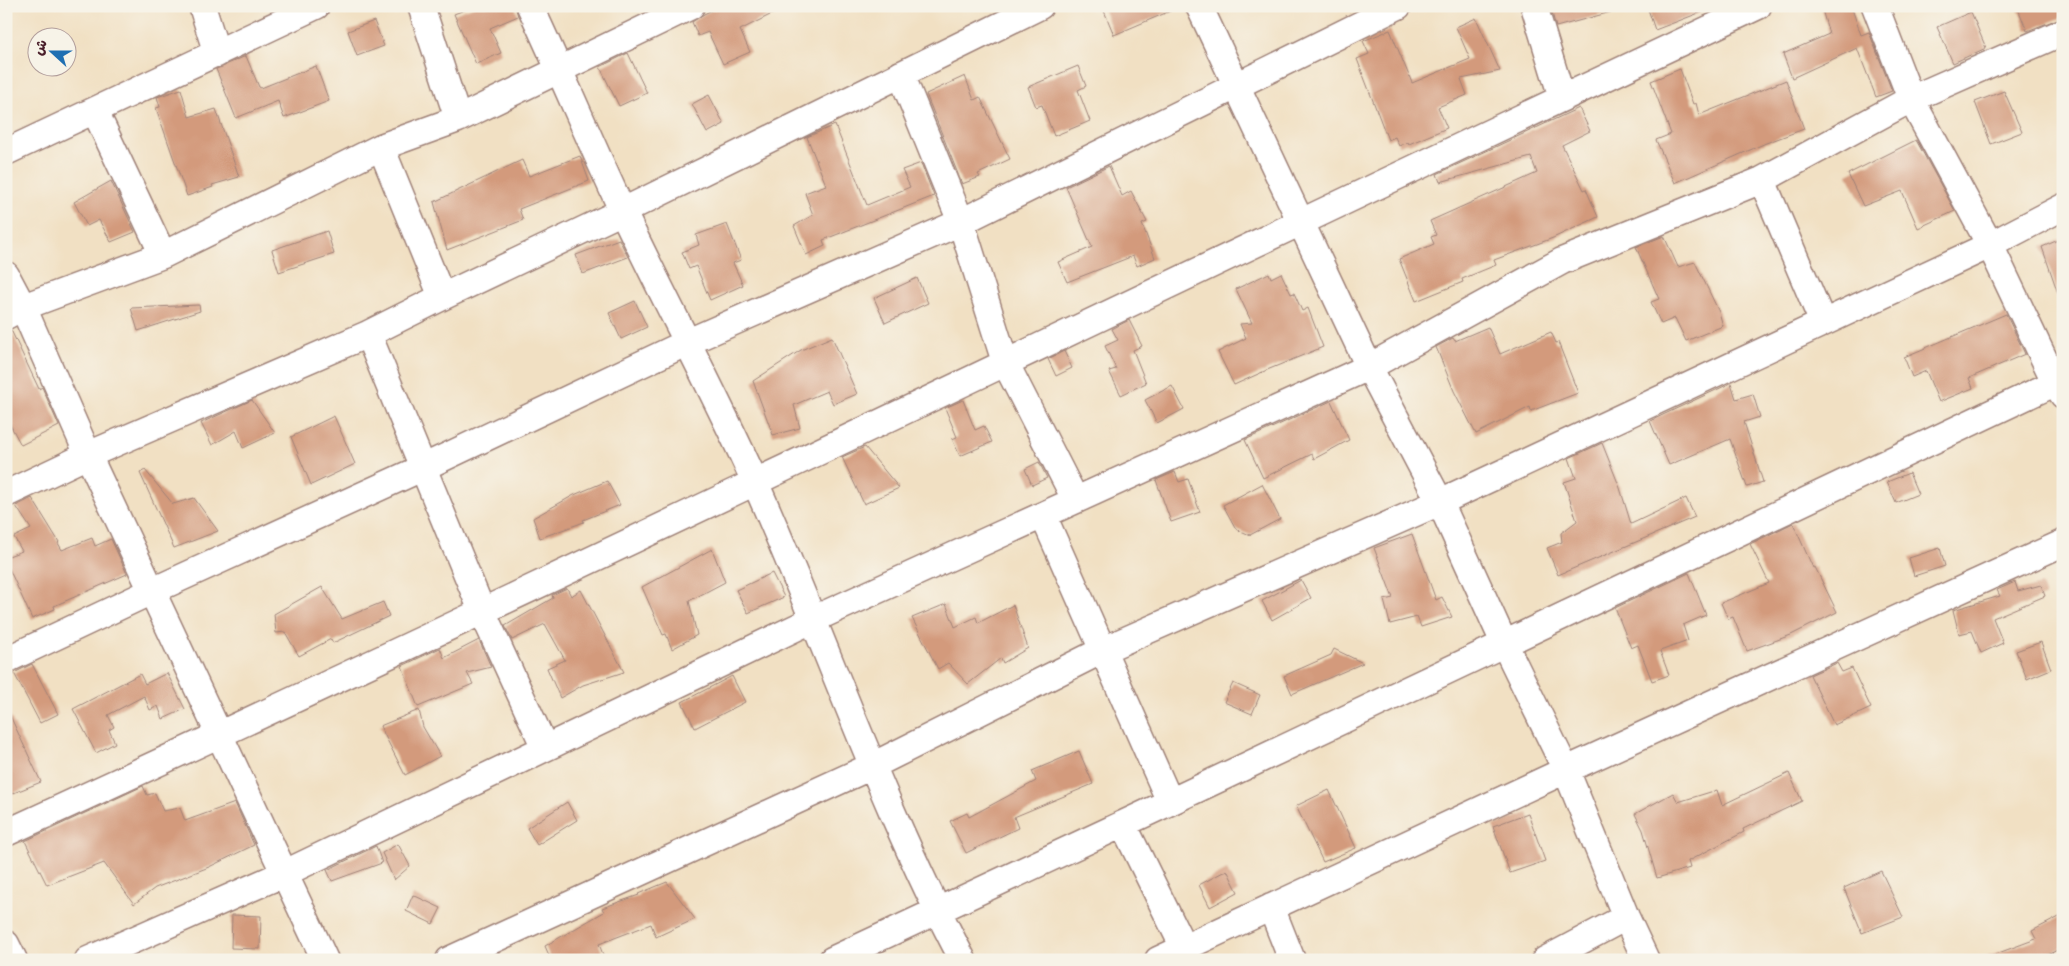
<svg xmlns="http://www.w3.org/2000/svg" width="2069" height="966" viewBox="0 0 2069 966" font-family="Pangolin,'Playpen Sans Arabic',sans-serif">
<rect width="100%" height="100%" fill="#f7f3e8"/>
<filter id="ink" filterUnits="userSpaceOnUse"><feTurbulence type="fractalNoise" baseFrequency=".02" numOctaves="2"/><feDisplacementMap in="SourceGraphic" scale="10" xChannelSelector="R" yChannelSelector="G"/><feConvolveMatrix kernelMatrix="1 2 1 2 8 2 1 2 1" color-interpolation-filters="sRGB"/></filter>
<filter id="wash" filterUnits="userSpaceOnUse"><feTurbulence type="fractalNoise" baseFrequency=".0096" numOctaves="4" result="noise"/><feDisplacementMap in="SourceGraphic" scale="20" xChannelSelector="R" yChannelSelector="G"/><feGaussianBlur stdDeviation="1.12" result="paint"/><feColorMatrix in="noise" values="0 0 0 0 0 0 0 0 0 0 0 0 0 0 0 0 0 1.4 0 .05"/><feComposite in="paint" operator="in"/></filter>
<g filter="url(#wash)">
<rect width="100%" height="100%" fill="#f1e0c3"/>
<g id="blocks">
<path fill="#d39a7b" d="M 475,6 L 515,6 L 518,16 L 490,28 L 501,53 L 476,64 L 454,14 Z
M 720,6 L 788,6 L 740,30 L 750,52 L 723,64 L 708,32 L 698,36 L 692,22 L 704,14 Z
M 1102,6 L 1182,6 L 1114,35 Z
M 1550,6 L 1610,6 L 1611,12 L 1556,27 Z
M 1647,6 L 1712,6 L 1712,8 L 1655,30 Z
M 1821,6 L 1851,6 L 1861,35 L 1869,32 L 1892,91 L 1876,97 L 1857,48 L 1792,78 L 1783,54 L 1829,34 Z
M 2017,6 L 2063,6 L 2063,17 L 2027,31 Z
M 1971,12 L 1986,48 L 1953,63 L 1937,27 Z
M 1476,18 L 1500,71 L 1461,79 L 1467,95 L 1438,107 L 1447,128 L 1409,144 L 1408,142 L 1399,146 L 1395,137 L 1388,140 L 1357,59 L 1369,54 L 1363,41 L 1390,30 L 1412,83 L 1470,59 L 1456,27 Z
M 374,21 L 384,46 L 357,56 L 348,31 Z
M 628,53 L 647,93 L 619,106 L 600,67 Z
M 246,56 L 259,87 L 261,88 L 316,66 L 329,101 L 284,118 L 278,101 L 236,118 L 216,69 Z
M 1078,66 L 1086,86 L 1078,90 L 1090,121 L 1054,136 L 1042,105 L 1036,107 L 1028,87 Z
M 1680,69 L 1693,104 L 1696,103 L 1699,115 L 1786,80 L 1804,129 L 1766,143 L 1675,183 L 1656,140 L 1671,134 L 1651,81 Z
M 965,76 L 974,100 L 980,97 L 1010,159 L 978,174 L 980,177 L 962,184 L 926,94 Z
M 181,89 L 189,117 L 216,109 L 239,177 L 212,185 L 213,187 L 187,196 L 156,108 L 160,107 L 157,97 Z
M 2004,91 L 2022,132 L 1991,144 L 1975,102 Z
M 709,95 L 724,124 L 707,133 L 692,104 Z
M 1579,108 L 1590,131 L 1562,145 L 1584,190 L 1586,189 L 1598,217 L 1553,238 L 1494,260 L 1496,265 L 1462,279 L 1463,282 L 1416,301 L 1399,259 L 1434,244 L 1431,237 L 1436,235 L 1430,221 L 1537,173 L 1531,157 L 1440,182 L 1437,174 Z
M 835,125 L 867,205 L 910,187 L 902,170 L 921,163 L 934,196 L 823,240 L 825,246 L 806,255 L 794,226 L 813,215 L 805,193 L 826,185 L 807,137 Z
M 1916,140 L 1955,211 L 1918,228 L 1902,191 L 1863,206 L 1848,174 Z
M 580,156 L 589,181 L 519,209 L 523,220 L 447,250 L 434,202 L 522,160 L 529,176 Z
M 1109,166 L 1122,196 L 1131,191 L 1147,222 L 1142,224 L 1155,258 L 1137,266 L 1133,256 L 1067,282 L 1058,262 L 1092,247 L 1066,187 Z
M 111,181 L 135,232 L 111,242 L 99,220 L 87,226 L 74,202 Z
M 727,224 L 741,260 L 733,263 L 743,285 L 710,300 L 696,266 L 689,269 L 682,252 L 699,245 L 696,235 Z
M 327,231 L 334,254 L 279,272 L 272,250 Z
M 1664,236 L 1678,267 L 1695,262 L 1719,312 L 1723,326 L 1686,341 L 1675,318 L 1661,324 L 1651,302 L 1659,299 L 1636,247 Z
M 2063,238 L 2063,298 L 2060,299 L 2042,247 Z
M 619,239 L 628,257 L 583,274 L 576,255 Z
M 1269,273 L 1271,278 L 1281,273 L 1291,294 L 1294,293 L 1302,311 L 1308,308 L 1323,347 L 1267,370 L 1234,385 L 1218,352 L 1246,338 L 1240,324 L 1252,323 L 1236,289 Z
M 917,278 L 928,303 L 885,323 L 874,298 Z
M 635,301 L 647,327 L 621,339 L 609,313 Z
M 199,305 L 200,311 L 138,331 L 131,308 Z
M 2006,314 L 2025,354 L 1969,378 L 1973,388 L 1939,402 L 1926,371 L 1912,377 L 1904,357 Z
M 1129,320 L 1142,346 L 1133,350 L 1146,383 L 1121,395 L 1109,371 L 1116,369 L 1105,346 L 1118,340 L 1112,329 Z
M 1488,327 L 1500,354 L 1551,332 L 1556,343 L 1558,342 L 1578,393 L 1531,411 L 1530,407 L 1476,434 L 1454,391 L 1436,347 L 1453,338 L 1455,341 Z
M 11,330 L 39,389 L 42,387 L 59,426 L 21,445 L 6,417 L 6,331 Z
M 832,337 L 857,394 L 833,404 L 827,391 L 794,405 L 800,428 L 773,435 L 753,381 L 801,350 Z
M 1064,351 L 1072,368 L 1056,376 L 1048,359 Z
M 1731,383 L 1736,399 L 1753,394 L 1760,417 L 1744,422 L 1763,482 L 1747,487 L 1730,439 L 1669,465 L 1650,421 Z
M 1172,386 L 1184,409 L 1157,423 L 1145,400 Z
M 252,400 L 275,433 L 243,448 L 236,431 L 212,445 L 201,423 Z
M 963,400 L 975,430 L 984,426 L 992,442 L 960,456 L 952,439 L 957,437 L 945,408 Z
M 1331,401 L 1349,440 L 1314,459 L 1312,454 L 1263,478 L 1245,440 Z
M 334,416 L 355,464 L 311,485 L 291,437 Z
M 1602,443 L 1620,488 L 1631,524 L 1686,498 L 1695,517 L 1558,575 L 1547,548 L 1562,542 L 1561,533 L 1577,521 L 1564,482 L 1576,478 L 1569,458 Z
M 865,447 L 899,488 L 864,504 L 842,457 Z
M 1039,462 L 1047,478 L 1032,485 L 1025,469 Z
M 145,470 L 173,504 L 194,498 L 218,531 L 174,548 L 140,473 Z
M 1175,472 L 1179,482 L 1188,479 L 1200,512 L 1171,522 L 1156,480 Z
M 1909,473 L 1918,494 L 1896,503 L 1887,482 Z
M 607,481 L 620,505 L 583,520 L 584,522 L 540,538 L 533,518 L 574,495 Z
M 1262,484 L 1280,519 L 1250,535 L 1236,529 L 1223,505 Z
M 32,498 L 59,542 L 58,543 L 62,550 L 92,538 L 95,546 L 111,539 L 127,574 L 54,606 L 55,609 L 32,619 L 6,562 L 6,557 L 22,551 L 14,537 L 31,529 L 16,506 Z
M 1793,523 L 1813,568 L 1815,567 L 1837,612 L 1791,635 L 1747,651 L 1733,617 L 1728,619 L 1721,603 L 1769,583 L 1750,544 Z
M 1412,534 L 1436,600 L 1442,597 L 1452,617 L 1421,627 L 1417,617 L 1390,624 L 1384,600 L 1393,598 L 1374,548 Z
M 1940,548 L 1945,566 L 1914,576 L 1909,558 Z
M 712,549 L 725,582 L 689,601 L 697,635 L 672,649 L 666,634 L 663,635 L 642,587 Z
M 772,573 L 784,597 L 748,613 L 736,590 Z
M 1689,573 L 1706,615 L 1683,625 L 1688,641 L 1660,651 L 1669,675 L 1652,681 L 1638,645 L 1631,648 L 1615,608 Z
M 1301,580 L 1311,598 L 1272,620 L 1262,601 Z
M 2015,582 L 2018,591 L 2041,585 L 2045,596 L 1993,618 L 2003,643 L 1981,653 L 1972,631 L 1959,634 L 1953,610 L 2000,596 L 1997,590 Z
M 322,587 L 342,619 L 383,602 L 389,616 L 333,643 L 331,639 L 299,656 L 285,632 L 276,633 L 274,614 Z
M 567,588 L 571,596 L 581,590 L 624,672 L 583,685 L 560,698 L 547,668 L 565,660 L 545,624 L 512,640 L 505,626 L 553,598 L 552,595 Z
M 946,604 L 955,627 L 976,617 L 978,623 L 1013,605 L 1028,648 L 1003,663 L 1001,658 L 968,684 L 948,663 L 938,669 L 912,618 Z
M 479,640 L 491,667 L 467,673 L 473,684 L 418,707 L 402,666 L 440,648 L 444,658 Z
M 2041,642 L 2051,669 L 2027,679 L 2016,651 Z
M 1334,649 L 1363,663 L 1292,694 L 1284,676 L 1331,655 Z
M 1837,663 L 1842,672 L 1852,668 L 1871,708 L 1834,725 L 1810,675 Z
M 32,664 L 58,714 L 40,723 L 14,673 Z
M 167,673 L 185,709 L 163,719 L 158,706 L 150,710 L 144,696 L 108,715 L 114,727 L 109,730 L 115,743 L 96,753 L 73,709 L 140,674 L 145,684 Z
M 732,676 L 745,702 L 695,728 L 682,702 Z
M 1233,683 L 1260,695 L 1252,714 L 1224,702 Z
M 6,707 L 41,782 L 6,796 Z
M 419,710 L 423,727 L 440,756 L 405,775 L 380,726 Z
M 1079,751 L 1093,784 L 1014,817 L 1018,828 L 966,853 L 950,821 L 967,813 L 969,817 L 1036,781 L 1032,771 Z
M 1789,773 L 1802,801 L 1743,829 L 1744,832 L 1688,861 L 1690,868 L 1657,878 L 1643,830 L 1635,814 L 1673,793 L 1678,802 L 1717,790 L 1722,805 Z
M 143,786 L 147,795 L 155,793 L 163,811 L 180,808 L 185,821 L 235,803 L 254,845 L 209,867 L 155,888 L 134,904 L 104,863 L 47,885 L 25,841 Z
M 1329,790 L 1356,848 L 1323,862 L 1296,806 Z
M 567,802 L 577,820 L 537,845 L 527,828 Z
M 1528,813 L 1545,861 L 1510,873 L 1493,826 Z
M 398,844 L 410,866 L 394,880 L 382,853 Z
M 376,846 L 382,863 L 332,881 L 327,870 Z
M 1227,870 L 1238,892 L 1210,907 L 1199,885 Z
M 1881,871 L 1903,917 L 1862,933 L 1844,888 Z
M 667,882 L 695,919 L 656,937 L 651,924 L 599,944 L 605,960 L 551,960 L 545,946 L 604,912 L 602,908 L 639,895 L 638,894 Z
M 413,895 L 441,908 L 433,924 L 406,911 Z
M 232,915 L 261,916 L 260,949 L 231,948 Z
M 2063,915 L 2063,947 L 2038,960 L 1985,960 L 1985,958 L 2036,939 L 2032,931 Z"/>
</g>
</g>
<g filter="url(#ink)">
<use href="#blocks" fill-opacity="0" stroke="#9e8077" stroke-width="1"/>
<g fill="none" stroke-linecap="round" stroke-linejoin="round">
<defs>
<path id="street" d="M 202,6 L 217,54
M 421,6 L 458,119
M 530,6 C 562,74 591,144 623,212 C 666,303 714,391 755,482 C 826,641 881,806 963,960
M 1199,6 L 1369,367 L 1440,502 L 1504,643 L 1566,770 L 1626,917 L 1646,960
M 1534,6 L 1562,98
M 1875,6 L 1911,99 L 1990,245 L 2055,382 L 2063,395
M 901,74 L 961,222 L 1005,362 L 1075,499
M 95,111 L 163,255
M 381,147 L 442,297
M 6,152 L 316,6
M 1762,180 L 1823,323
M 6,275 L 23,307 L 88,455 L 325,960
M 6,316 L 23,307 L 163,255 L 381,147 L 458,119 L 691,6
M 368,334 L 482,611 L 545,748
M 6,494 L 88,455 L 368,334 L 442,297 L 623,211 L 1040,6
M 1043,515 L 1170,802
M 6,660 L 152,591 L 422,468 L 688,342 L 961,222 L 1398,6
M 1123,824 L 1184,948
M 6,833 C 593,564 1173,280 1758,6
M 1271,907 L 1292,960
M 6,944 L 14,960
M 88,960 L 285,873 L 814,619 L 1369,367 L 1562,261 L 1762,180 L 1911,99 L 2063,32
M 449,960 L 872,766 L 1103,650 L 1440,502 L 1990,245 L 2063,207
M 832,960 L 1170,802 L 2063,379
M 1158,960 L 1566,770 L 2063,543
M 1545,960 L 1626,917"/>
</defs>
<use href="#street" stroke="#9e8077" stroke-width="29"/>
<use href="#street" stroke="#fff" stroke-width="26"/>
</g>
</g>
<rect width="2069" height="966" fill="none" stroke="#f7f3e8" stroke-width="25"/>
<g transform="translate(52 52) rotate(291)"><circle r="24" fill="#f7f3e8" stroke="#b29e9c"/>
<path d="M0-4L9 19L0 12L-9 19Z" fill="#1f6fb2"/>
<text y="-8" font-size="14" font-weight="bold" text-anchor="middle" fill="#4a1f2b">ش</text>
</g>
</svg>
